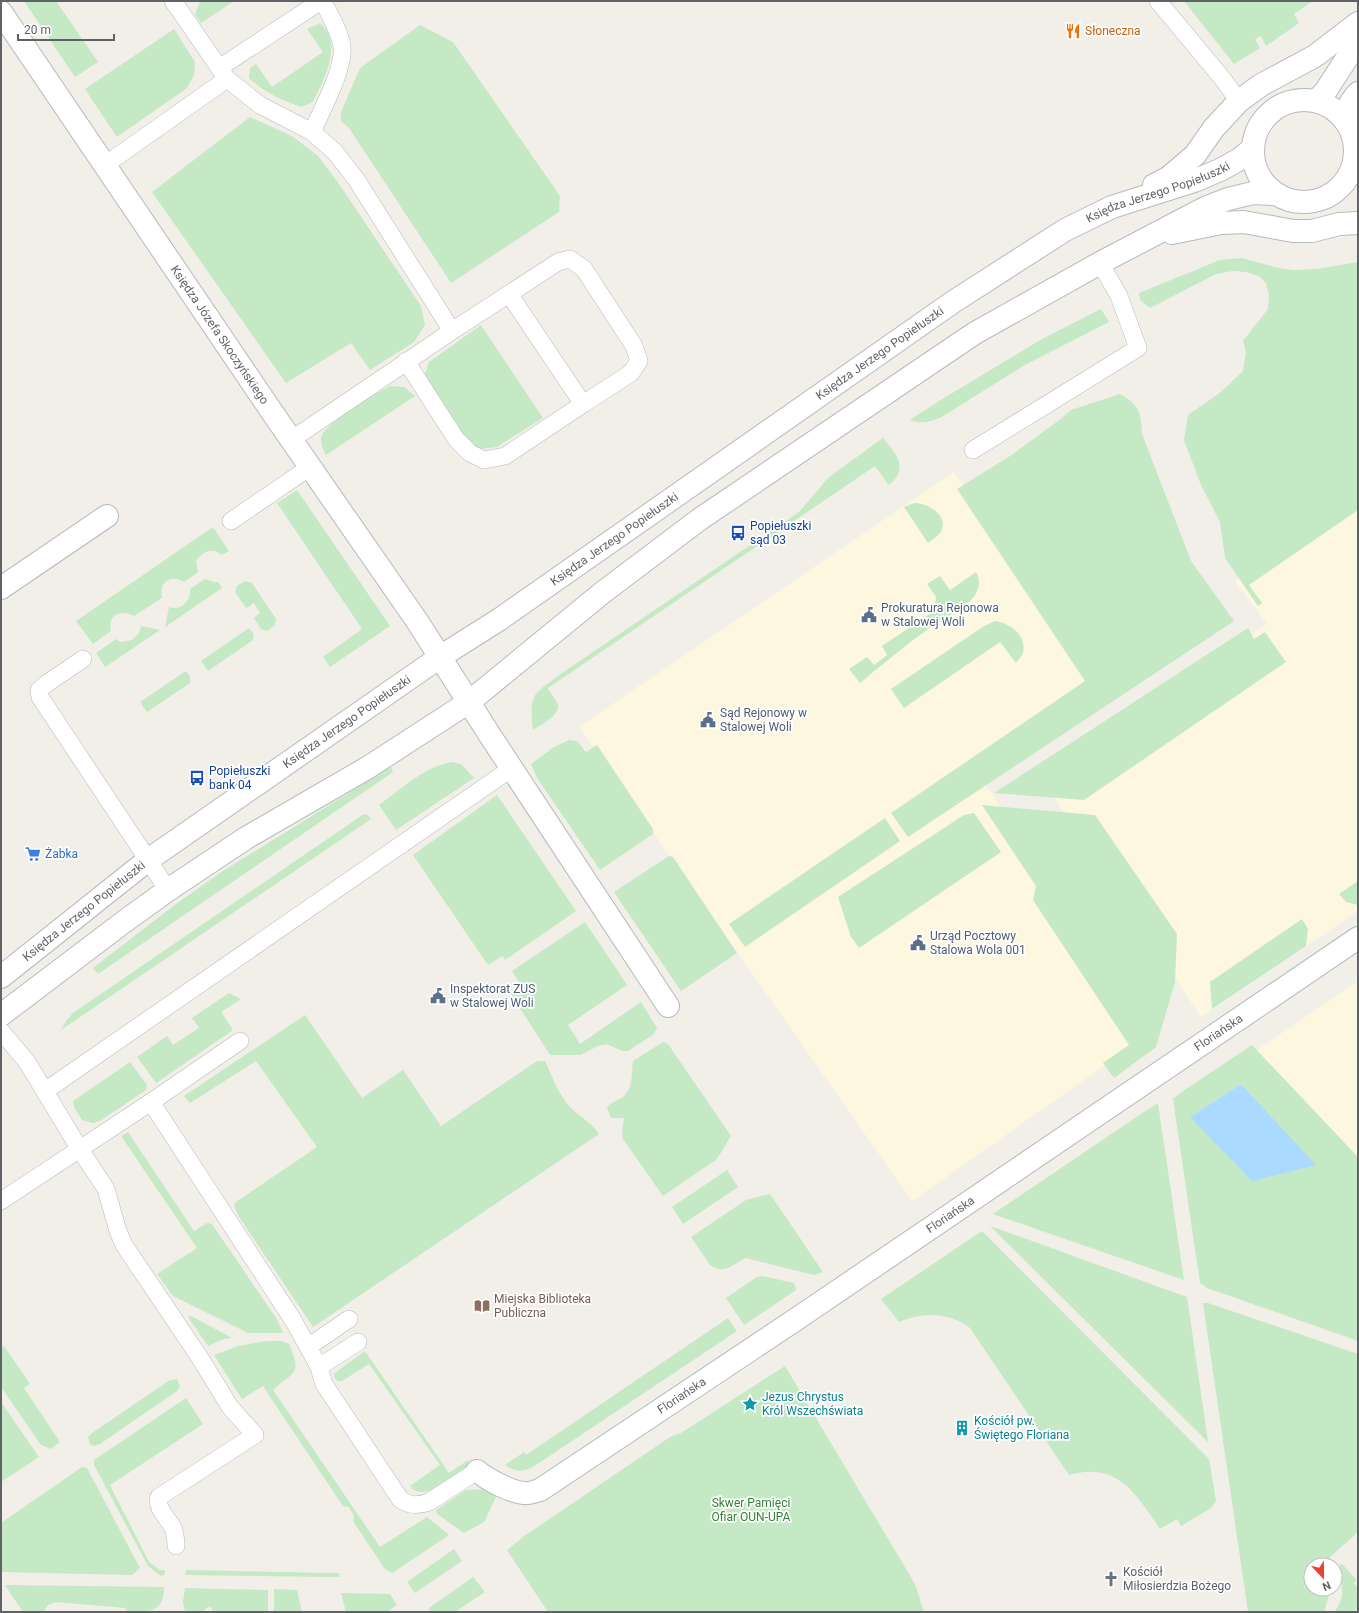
<svg xmlns="http://www.w3.org/2000/svg" width="1359" height="1613" viewBox="0 0 1359 1613" font-family="Roboto,sans-serif">
<rect width="100%" height="100%" fill="#f1efe8"/>
<path fill="#fef7e0" d="M 954,472 L 1107,684 L 977,771 L 1148,1035 L 912,1201 L 579,727 Z
M 1358,491 L 1358,911 L 1201,1017 L 1043,781 L 1267,624 L 1235,581 Z
M 1358,981 L 1358,1193 L 1183,1101 Z"/>
<path fill="#c5e8c5" fill-rule="evenodd" d="M 24,1 L 56,1 L 98,62 L 75,77 Z
M 200,1 L 234,1 L 201,23 L 195,15 Z
M 1184,1 L 1313,1 L 1294,14 L 1299,23 L 1266,46 L 1261,36 L 1255,39 L 1260,48 L 1234,64 Z
M 320,23 C 344,44 324,79 313,102 L 301,107 C 283,101 263,92 249,78 L 250,68 L 256,64 L 272,87 L 323,52 L 307,29 Z
M 420,25 L 453,42 L 560,196 L 559,212 L 451,283 L 349,128 L 341,121 L 341,112 L 360,68 Z
M 174,29 L 195,62 L 194,75 L 187,88 L 117,137 L 85,89 Z
M 250,117 L 292,136 L 318,156 L 337,181 L 421,306 L 425,325 L 414,342 L 370,370 L 351,343 L 286,383 L 152,192 Z
M 1242,258 L 1278,268 L 1294,270 L 1317,269 L 1358,262 L 1358,510 L 1249,585 L 1262,603 L 1258,606 L 1225,558 L 1220,522 L 1201,485 L 1184,440 L 1188,415 L 1221,392 L 1243,371 L 1246,352 L 1243,341 L 1268,309 L 1269,295 L 1266,283 L 1259,276 L 1246,272 L 1233,271 L 1216,274 L 1150,308 L 1140,300 L 1139,293 L 1220,260 Z
M 1101,309 L 1109,322 L 1023,366 L 940,418 C 931,421 919,425 910,420 L 944,398 L 1042,339 Z
M 481,325 L 543,418 L 497,447 L 480,449 L 465,440 L 430,386 L 425,374 L 429,362 Z
M 390,386 L 404,387 L 415,396 L 326,455 C 323,449 319,442 322,435 C 330,420 374,395 390,386 Z
M 1120,394 C 1139,405 1141,412 1142,434 L 1191,561 L 1234,621 L 908,837 L 891,813 L 1085,681 L 957,489 L 1010,456 L 1058,421 L 1071,410 Z
M 883,438 C 896,454 910,468 889,485 L 875,466 L 548,688 C 550,693 557,700 558,705 C 560,716 540,725 533,730 C 529,692 533,695 562,673 L 799,512 L 829,477 Z
M 297,490 L 390,626 L 330,667 L 323,657 L 362,629 L 277,503 Z
M 914,503 C 928,503 951,516 940,533 C 937,537 932,540 928,543 L 904,507 Z
M 213,527 L 229,551 L 222,555 C 212,547 203,551 196,561 L 198,572 L 184,582 C 170,574 159,582 162,598 L 134,616 C 121,609 107,615 111,631 L 93,644 L 76,621 Z
M 976,572 C 980,579 980,587 975,595 C 969,606 940,621 928,629 C 904,646 882,665 860,683 L 849,669 L 867,657 L 874,665 L 887,655 L 882,646 L 934,611 L 936,597 L 927,584 L 940,576 L 950,590 Z
M 205,579 L 214,582 L 218,582 L 222,588 L 165,627 L 169,607 C 181,611 191,601 190,589 Z
M 245,581 L 252,583 L 276,619 L 275,625 L 267,631 L 261,629 L 254,618 L 260,613 L 254,603 L 246,608 L 235,592 L 237,586 Z
M 995,621 C 1010,623 1027,635 1023,653 C 1022,656 1018,660 1016,663 L 1000,642 L 904,708 L 891,689 L 984,626 Z
M 141,626 L 160,630 L 105,667 L 96,653 L 116,639 L 120,642 L 132,640 L 139,633 Z
M 249,628 L 254,634 L 253,640 L 208,671 L 201,661 Z
M 1248,628 L 1254,639 L 1265,632 L 1286,662 L 1084,800 L 994,793 Z
M 186,671 L 190,676 L 190,683 L 147,712 L 140,702 Z
M 569,740 L 577,741 L 586,752 L 597,745 L 653,829 L 653,834 L 600,870 L 537,778 L 531,764 L 554,747 Z
M 451,762 L 461,764 L 474,778 L 396,830 L 379,805 C 401,789 424,767 451,762 Z
M 391,767 L 393,772 L 98,974 L 93,968 L 176,904 L 223,871 Z
M 497,795 L 576,911 L 505,960 L 502,956 L 488,965 L 413,855 Z
M 982,805 L 1095,815 L 1177,934 L 1175,982 L 1156,1047 L 1114,1078 L 1103,1063 L 1129,1045 L 1033,900 L 1036,886 Z
M 974,813 L 1001,852 L 859,948 L 851,937 L 838,897 L 964,815 Z
M 364,814 L 368,815 L 371,819 L 61,1030 L 66,1021 L 73,1013 Z
M 885,818 L 900,841 L 745,947 L 729,924 Z
M 669,856 L 673,857 L 737,953 L 681,991 L 614,892 Z
M 1358,881 L 1358,905 L 1346,902 L 1339,894 Z
M 1302,919 L 1308,929 L 1306,946 L 1212,1009 L 1210,982 Z
M 585,922 L 627,985 L 568,1025 L 580,1044 L 641,1002 L 657,1028 L 654,1034 L 628,1051 L 623,1051 L 606,1044 L 598,1046 L 580,1055 L 550,1055 L 511,994 L 522,987 L 512,971 Z
M 229,993 L 241,999 L 221,1012 L 233,1030 L 156,1083 L 137,1057 L 167,1036 L 173,1045 L 199,1028 L 192,1018 Z
M 305,1015 L 362,1098 L 403,1070 L 441,1126 L 537,1061 L 545,1061 C 553,1078 558,1094 571,1108 C 580,1117 592,1123 599,1134 L 313,1327 L 239,1217 L 234,1206 L 236,1202 L 317,1147 L 256,1061 L 190,1103 L 184,1096 Z
M 663,1042 L 668,1044 L 731,1136 L 717,1159 L 663,1196 L 623,1139 L 622,1133 L 624,1118 L 611,1118 L 607,1108 C 611,1102 617,1101 623,1097 C 634,1087 631,1074 633,1061 Z
M 1252,1045 L 1358,1157 L 1358,1341 L 1207,1288 L 1200,1283 L 1173,1099 L 1183,1091 ZM 1241,1084 L 1315,1165 L 1190,1117 Z
M 130,1062 L 147,1085 L 146,1090 L 100,1121 L 93,1123 L 82,1120 L 74,1107 L 73,1101 Z
M 1158,1103 L 1184,1280 L 993,1214 L 1141,1114 Z
M 128,1132 L 194,1231 L 207,1223 L 212,1224 L 278,1321 L 283,1333 L 248,1333 L 173,1296 L 157,1274 L 197,1248 L 121,1136 Z
M 727,1170 L 738,1187 L 683,1224 L 672,1207 Z
M 770,1194 L 823,1272 L 814,1275 L 746,1258 C 733,1263 725,1276 710,1265 L 691,1237 L 746,1200 Z
M 990,1226 L 1187,1297 L 1208,1442 Z
M 982,1231 L 1209,1459 L 1216,1501 L 1211,1508 L 1181,1526 L 1177,1519 L 1160,1529 C 1136,1494 1118,1461 1069,1475 L 970,1328 C 949,1312 922,1312 899,1322 L 881,1299 Z
M 762,1276 L 794,1283 L 796,1290 L 744,1325 L 726,1298 L 757,1277 Z
M 1203,1303 L 1208,1303 L 1358,1354 L 1358,1532 L 1330,1557 L 1330,1565 L 1311,1565 L 1311,1589 L 1331,1589 L 1324,1612 L 1248,1612 Z
M 191,1316 L 232,1338 L 224,1339 L 208,1346 L 188,1317 Z
M 728,1318 L 737,1331 L 536,1465 C 525,1472 516,1473 505,1465 L 524,1452 L 526,1455 Z
M 266,1341 L 281,1341 L 289,1344 C 302,1375 295,1370 273,1390 L 380,1547 L 427,1517 L 449,1535 L 392,1573 L 385,1569 L 353,1521 L 354,1516 L 349,1507 L 343,1506 L 263,1386 L 242,1399 L 214,1355 L 238,1346 Z
M 4,1346 L 30,1384 L 24,1388 L 60,1442 L 51,1449 L 41,1445 L 1,1387 L 1,1348 Z
M 365,1351 L 449,1473 L 468,1460 L 469,1464 L 467,1467 C 454,1476 423,1504 410,1486 L 440,1465 L 369,1364 L 342,1381 L 338,1381 L 335,1379 L 334,1374 L 336,1372 Z
M 785,1366 L 915,1584 L 924,1612 L 548,1612 L 507,1550 L 523,1537 L 670,1437 L 681,1433 Z
M 177,1379 L 180,1386 L 177,1391 L 100,1444 L 94,1446 L 90,1444 L 88,1437 L 92,1433 L 170,1380 Z
M 186,1398 L 203,1424 L 110,1485 L 149,1562 L 160,1570 L 165,1570 L 165,1574 L 161,1576 L 148,1566 L 94,1465 L 94,1460 Z
M 1,1402 L 39,1457 L 1,1482 Z
M 82,1467 L 87,1468 L 140,1568 L 132,1575 L 1,1572 L 1,1523 Z
M 484,1489 L 497,1495 L 484,1522 L 464,1533 L 437,1514 L 436,1510 L 466,1490 Z
M 454,1549 L 462,1561 L 415,1593 L 407,1582 Z
M 1341,1563 L 1357,1580 L 1354,1583 L 1358,1588 L 1358,1608 L 1354,1612 L 1335,1612 C 1338,1606 1342,1600 1342,1594 C 1343,1584 1337,1571 1341,1563 Z
M 186,1570 L 333,1573 L 339,1573 L 339,1577 L 185,1575 Z
M 473,1577 L 485,1592 L 455,1612 L 430,1612 L 429,1608 Z
M 5,1585 L 164,1587 C 164,1613 149,1612 128,1612 L 125,1608 L 56,1602 L 48,1605 L 43,1612 L 23,1612 Z
M 185,1588 L 268,1590 L 268,1612 L 214,1612 L 210,1606 L 201,1612 L 185,1612 L 183,1602 Z
M 274,1589 L 297,1590 L 302,1612 L 274,1612 Z
M 341,1593 L 390,1594 L 397,1605 L 387,1612 L 346,1612 Z"/>
<path fill="#aadaff" d="M 1241,1084 L 1316,1165 L 1252,1181 L 1190,1117 Z"/>
<g fill="none" stroke-linecap="round" stroke-linejoin="round">
<defs>
<path id="lane" d="M 173,1 L 227,79 L 260,105 L 312,132 L 335,152 L 356,179 L 452,331
M 1158,1 L 1222,78 L 1239,101
M 219,68 L 321,1
M 312,132 C 321,112 345,67 342,47 C 340,31 330,16 323,1
M 105,165 L 227,79
M 406,361 L 456,439 L 470,453 L 484,460 L 505,456 L 583,404
M 291,440 L 452,331 L 558,262 L 570,259 L 584,269 L 634,346 L 639,361 L 631,373 L 583,404 L 509,294
M 973,450 L 1138,348 L 1119,296 L 1100,263
M 231,521 L 310,467
M 83,659 L 46,684 L 39,690 L 40,697 L 168,890
M 1,1031 L 27,1062 L 79,1148 L 106,1189 L 118,1231 L 124,1245 L 200,1358 L 230,1407 L 255,1435 L 159,1497 C 155,1509 170,1520 174,1530 C 175,1535 176,1541 176,1546
M 45,1091 L 512,768
M 151,1102 L 240,1041
M 1,1201 L 151,1102 L 293,1320 L 319,1367 L 324,1384 L 400,1499 C 409,1506 418,1506 429,1502 L 477,1471
M 308,1347 L 349,1319
M 319,1367 L 358,1342"/>
<g id="street">
<path id="s1" d="M 1,12 L 272,412 L 417,621 L 491,737 L 668,1006"/>
<path d="M 1,588 L 107,516"/>
<path id="s2" d="M 477,1471 C 488,1480 511,1492 524,1493 C 530,1494 535,1491 540,1490 L 798,1318 L 1358,938"/>
</g>
<g id="secondary">
<circle cx="1304" cy="151" r="51"/>
<path d="M 1316,101 L 1325,92 L 1358,41"/>
<path d="M 1348,124 C 1345,110 1349,103 1358,93"/>
<path d="M 1154,185 L 1168,178 L 1195,155 L 1214,128 L 1239,101 L 1261,85 L 1315,56 L 1358,23"/>
<path d="M 1172,233 L 1221,223 L 1244,222 L 1293,231 L 1312,231 L 1339,224 L 1358,223"/>
<path id="s3" d="M 1,977 L 148,860 L 440,657 L 500,619 L 953,302 L 1065,230 L 1112,207 L 1194,181 L 1220,170 L 1240,159 L 1253,148"/>
<path d="M 1,1015 L 125,921 L 168,890 L 246,838 L 367,768 L 469,702 L 602,593 L 700,519 L 975,333 L 1100,263 L 1205,208 L 1228,199 L 1253,193 L 1273,194"/>
</g>
</defs>
<use href="#lane" stroke="#b5b8bc" stroke-width="18"/>
<use href="#street" stroke="#b5b8bc" stroke-width="24"/>
<use href="#secondary" stroke="#b6babf" stroke-width="24"/>
<use href="#lane" stroke="#fff" stroke-width="17"/>
<use href="#street" stroke="#fff" stroke-width="22"/>
<use href="#secondary" stroke="#fff" stroke-width="22"/>
</g>
<defs>
<symbol id="restaurant-bare" viewBox="-9 -9 18 18"><path d="M-5-6h1v4h1v-4h1v4h1v-4h1v5L-1.5 .5V6h-2V.5L-5-1ZM5-6V6H3V1.5H1.5Q1.5-4 5-6Z" fill="#e8710a" stroke="#fff" stroke-width="2.5" paint-order="stroke"/></symbol>
<symbol id="bus-bare" viewBox="-9 -9 18 18"><path d="M-5-6H5V4H4V6H2V4H-2V6H-4V4H-5ZM-3.5-4V0h7V-4ZM-3.5 1.2v1.5H-2V1.2ZM2 1.2v1.5H3.5V1.2Z" fill="#1a4fb4" stroke="#fff" stroke-width="2.5" paint-order="stroke"/></symbol>
<symbol id="civic-bare" viewBox="-9 -9 18 18"><path d="M-.6-6.5H3V-4.5H.6V-3L4-1V1h2V6H-6V1h2V-1L-.6-3ZM-1.2 2.5V6h2.4V2.5Z" fill="#5c6f8a" stroke="#fff" stroke-width="2.5" paint-order="stroke"/></symbol>
<symbol id="supermarket-bare" viewBox="-9 -9 18 18"><path d="M-6-5.5h2.5l.6 2H6L4.5 2H-2.5L-4.4-4H-6ZM-1.5 3.2a1.3 1.3 0 1 0 .1 0ZM3 3.2a1.3 1.3 0 1 0 .1 0Z" fill="#3f7fe0" stroke="#fff" stroke-width="2.5" paint-order="stroke"/></symbol>
<symbol id="library-bare" viewBox="-9 -9 18 18"><path d="M-6-4Q-3-5.5-.7-3.5V5Q-3 3-6 4ZM6-4Q3-5.5 .7-3.5V5Q3 3 6 4Z" fill="#8d6e63" stroke="#fff" stroke-width="2.5" paint-order="stroke"/></symbol>
<symbol id="sight-bare" viewBox="-9 -9 18 18"><path d="M0-6L1.8-2.2L6-1.7L2.9 1.2L3.7 5.4L0 3.3L-3.7 5.4L-2.9 1.2L-6-1.7L-1.8-2.2Z" fill="#0f9aa8" stroke="#fff" stroke-width="2.5" paint-order="stroke"/></symbol>
<symbol id="building-bare" viewBox="-9 -9 18 18"><path d="M-4-6H4V6H1V3H-1V6H-4ZM-2.5-4.3h1.7v1.8h-1.7ZM.8-4.3h1.7v1.8H.8ZM-2.5-1h1.7V.8h-1.7ZM.8-1h1.7V.8H.8Z" fill="#0f9aa8" stroke="#fff" stroke-width="2.5" paint-order="stroke"/></symbol>
<symbol id="church-bare" viewBox="-9 -9 18 18"><path d="M-1.2-6h2.4v3.5h3.3v2.4h-3.3V6h-2.4V-.1h-3.3v-2.4h3.3Z" fill="#6b7280" stroke="#fff" stroke-width="2.5" paint-order="stroke"/></symbol>
</defs>
<g fill-rule="evenodd">
<use href="#restaurant-bare" x="1062" y="20" width="22" height="22"/>
<use href="#bus-bare" x="727" y="522" width="22" height="22"/>
<use href="#civic-bare" x="858" y="604" width="22" height="22"/>
<use href="#civic-bare" x="697" y="709" width="22" height="22"/>
<use href="#bus-bare" x="186" y="767" width="22" height="22"/>
<use href="#supermarket-bare" x="22" y="843" width="22" height="22"/>
<use href="#civic-bare" x="907" y="932" width="22" height="22"/>
<use href="#civic-bare" x="427" y="985" width="22" height="22"/>
<use href="#library-bare" x="471" y="1295" width="22" height="22"/>
<use href="#sight-bare" x="739" y="1393" width="22" height="22"/>
<use href="#building-bare" x="951" y="1417" width="22" height="22"/>
<use href="#church-bare" x="1100" y="1568" width="22" height="22"/>
</g>
<g text-anchor="middle" stroke-width="3.5" stroke-linejoin="round" paint-order="stroke">
<g font-size="12" fill="#c56008" stroke="#fff" text-anchor="start">
<text x="1085" y="35">Słoneczna</text>
</g>
<g font-size="12" fill="#5f6368" stroke="#fff">
<text dy="4" stroke="none"><textPath href="#s3" startOffset="1401">Księdza Jerzego Popiełuszki</textPath></text>
<text dy="4" stroke="none"><textPath href="#s1" startOffset="390">Księdza Józefa Skoczyńskiego</textPath></text>
<text dy="4" stroke="none"><textPath href="#s3" startOffset="1078">Księdza Jerzego Popiełuszki</textPath></text>
<text dy="4" stroke="none"><textPath href="#s3" startOffset="754">Księdza Jerzego Popiełuszki</textPath></text>
<text dy="4" stroke="none"><textPath href="#s3" startOffset="430">Księdza Jerzego Popiełuszki</textPath></text>
<text dy="4" stroke="none"><textPath href="#s3" startOffset="106">Księdza Jerzego Popiełuszki</textPath></text>
<text dy="4" stroke="none"><textPath href="#s2" startOffset="887">Floriańska</textPath></text>
<text dy="4" stroke="none"><textPath href="#s2" startOffset="563">Floriańska</textPath></text>
<text dy="4" stroke="none"><textPath href="#s2" startOffset="239">Floriańska</textPath></text>
</g>
<g font-size="12" fill="#164399" stroke="#fff" text-anchor="start">
<text x="750" y="530">Popiełuszki<tspan x="750" dy="14">sąd 03</tspan></text>
<text x="209" y="775">Popiełuszki<tspan x="209" dy="14">bank 04</tspan></text>
</g>
<g font-size="12" fill="#4e5e75" stroke="#fff" text-anchor="start">
<text x="881" y="612">Prokuratura Rejonowa<tspan x="881" dy="14">w Stalowej Woli</tspan></text>
<text x="720" y="717">Sąd Rejonowy w<tspan x="720" dy="14">Stalowej Woli</tspan></text>
<text x="930" y="940">Urząd Pocztowy<tspan x="930" dy="14">Stalowa Wola 001</tspan></text>
<text x="450" y="993">Inspektorat ZUS<tspan x="450" dy="14">w Stalowej Woli</tspan></text>
</g>
<g font-size="12" fill="#366cbe" stroke="#fff" text-anchor="start">
<text x="45" y="858">Żabka</text>
</g>
<g font-size="12" fill="#785e54" stroke="#fff" text-anchor="start">
<text x="494" y="1303">Miejska Biblioteka<tspan x="494" dy="14">Publiczna</tspan></text>
</g>
<g font-size="12" fill="#0d838f" stroke="#fff" text-anchor="start">
<text x="762" y="1401">Jezus Chrystus<tspan x="762" dy="14">Król Wszechświata</tspan></text>
<text x="974" y="1425">Kościół pw.<tspan x="974" dy="14">Świętego Floriana</tspan></text>
</g>
<g font-size="12" fill="#348238" stroke="#fff">
<text x="751" y="1507">Skwer Pamięci<tspan x="751" dy="14">Ofiar OUN-UPA</tspan></text>
</g>
<g font-size="12" fill="#5b616d" stroke="#fff" text-anchor="start">
<text x="1123" y="1576">Kościół<tspan x="1123" dy="14">Miłosierdzia Bożego</tspan></text>
</g>
</g>
<rect width="1359" height="1613" fill="none" stroke="#5f6368" stroke-width="4"/>
<g transform="translate(1323 1577) rotate(158)"><circle r="19" fill="#ffffff" stroke="#bfc1c3"/>
<path d="M0-3L7 15L0 10L-7 15Z" fill="#ea4335"/>
<text y="-6" font-size="11" font-weight="bold" text-anchor="middle" fill="#5f6368">N</text>
</g>
<path d="M18 34v6h96v-6" fill="none" stroke="#5f6368" stroke-width="2"/>
<text x="24" y="34" font-size="12" fill="#5f6368" stroke="#ffffff" stroke-width="3" paint-order="stroke">20 m</text>
</svg>
